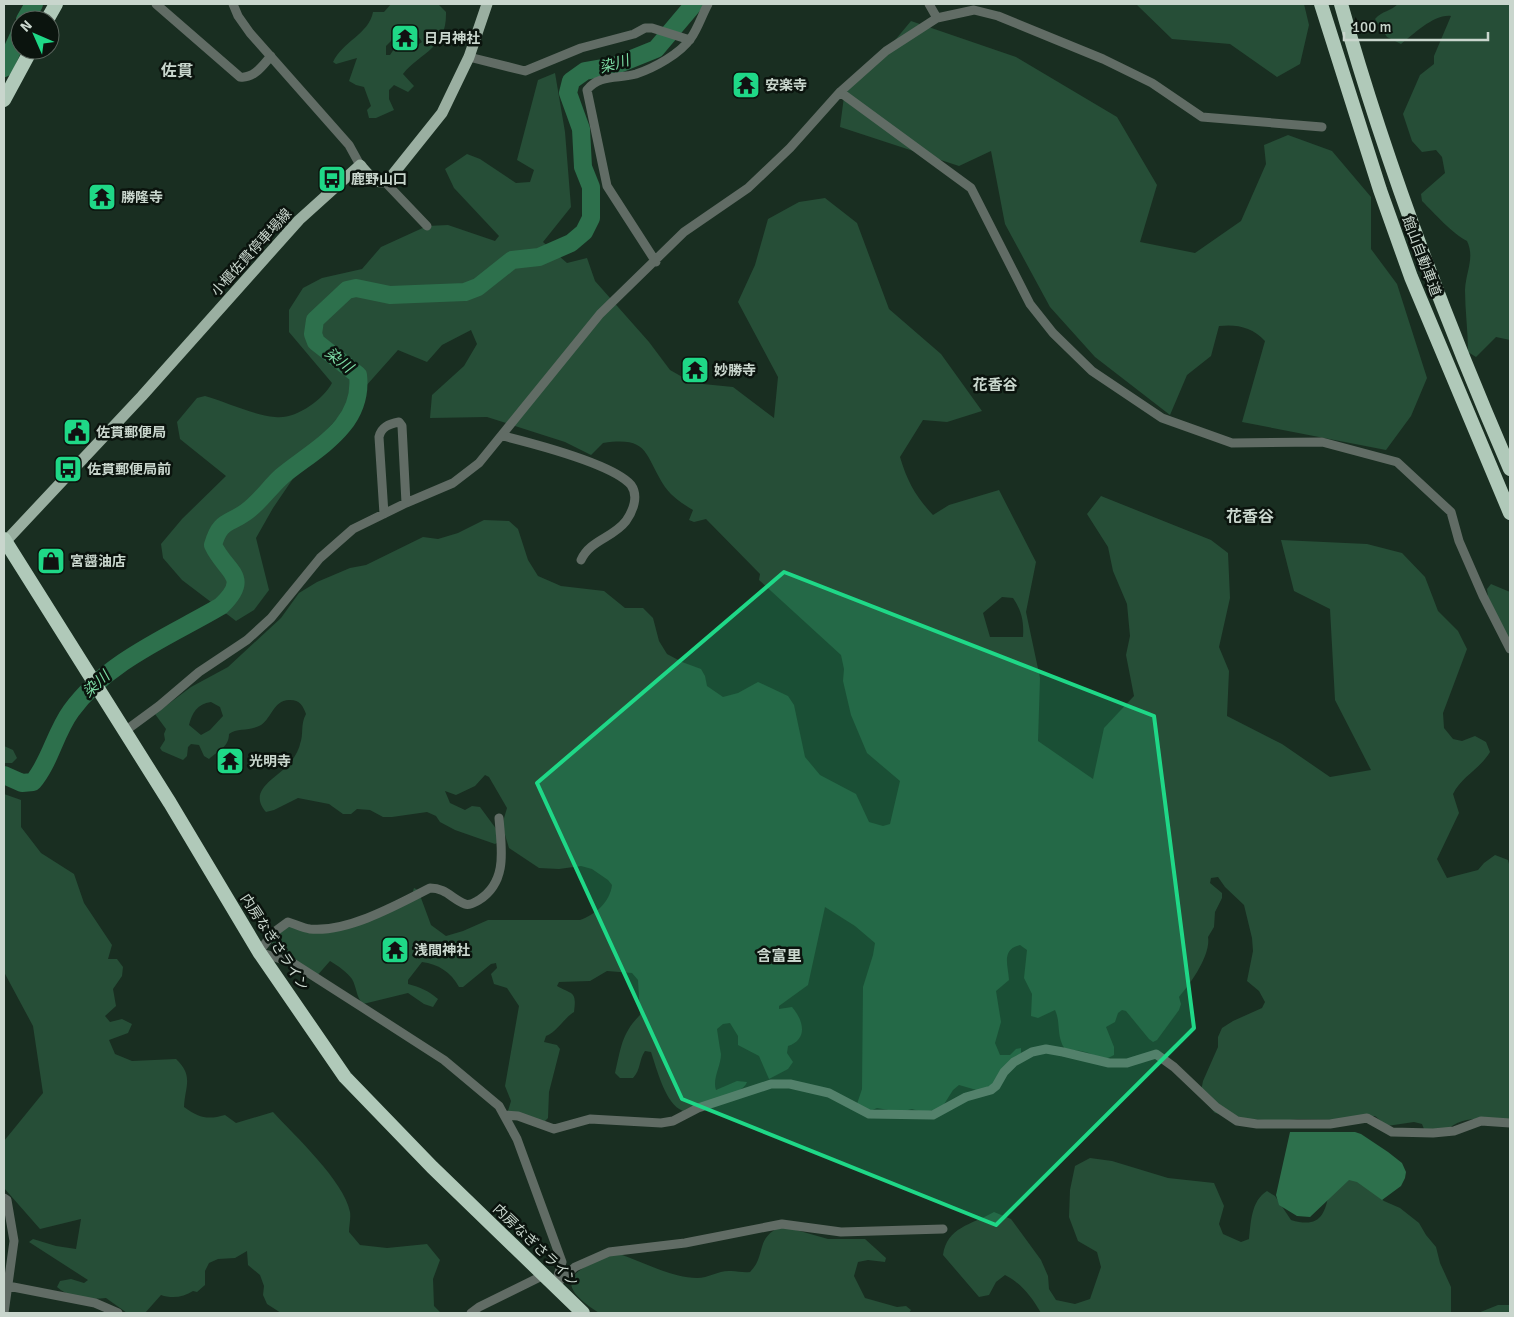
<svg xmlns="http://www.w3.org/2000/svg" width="1514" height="1317" viewBox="0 0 1514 1317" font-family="Signika,'Noto Sans JP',sans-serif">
<rect width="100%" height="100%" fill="#192e21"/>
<path fill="#264e37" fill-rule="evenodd" d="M 391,4 L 438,4 L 446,12 C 447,49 422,51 403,74 L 414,86 L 408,92 L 394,85 L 389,90 L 389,99 L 394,110 L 376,118 L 369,118 L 367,110 L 371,106 L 364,87 L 356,85 L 349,81 L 357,58 L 336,64 L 333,62 C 343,41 369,34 373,12 L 384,12 ZM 407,25 L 414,30 L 422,42 L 411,49 L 394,49 L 390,55 L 386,55 L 386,46 Z
M 1136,4 L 1304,4 L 1309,25 L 1300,64 L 1277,77 L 1230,44 L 1172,39 Z
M 1398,4 L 1510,4 L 1510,340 L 1496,337 L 1476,357 L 1468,352 C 1468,331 1465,310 1465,290 C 1466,271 1475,258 1467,241 C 1453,234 1434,213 1422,201 L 1421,194 L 1445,173 L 1442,157 L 1436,150 L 1422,152 L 1412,141 L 1403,114 L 1420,75 L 1434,64 L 1434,56 L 1451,16 C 1434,14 1414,34 1401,44 L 1387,37 L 1375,19 C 1382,11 1391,11 1398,4 Z
M 911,21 L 1016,57 L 1117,117 L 1157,185 L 1140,242 L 1195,253 L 1241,221 L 1266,164 L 1264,145 L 1288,135 L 1332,151 L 1371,197 L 1371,249 L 1397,284 L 1427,378 L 1411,416 L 1386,450 L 1242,422 L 1265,341 C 1252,327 1237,324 1219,326 L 1211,356 L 1187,375 L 1170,415 L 1095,357 L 1050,307 L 1005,224 L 991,151 L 959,166 L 840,127 L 845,89 L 886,51 Z
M 555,73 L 565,132 L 571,207 L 543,242 L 567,263 L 587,258 L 595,281 L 649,342 L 670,370 L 693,383 L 733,387 L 774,418 L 778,377 L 738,302 L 755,265 L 768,219 L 799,202 L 825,198 L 857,223 L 889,309 L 941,354 L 982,411 L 947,422 L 923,420 L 900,457 C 907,481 916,497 933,515 L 949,505 L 999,490 L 1036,562 L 1026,612 L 1040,678 L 1038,741 L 1093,779 L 1104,728 L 1134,696 L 1126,655 L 1130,636 L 1127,604 L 1113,571 L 1108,547 L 1087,514 L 1101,496 L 1211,540 L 1228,553 L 1230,598 L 1219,647 L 1229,671 L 1227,716 L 1282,744 L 1330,777 L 1371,770 L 1335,700 L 1330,609 L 1294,591 L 1281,540 L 1367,544 L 1402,553 L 1425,577 L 1438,611 L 1458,631 L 1467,649 L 1443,713 L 1444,728 L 1453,739 L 1462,741 L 1475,736 L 1486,742 L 1490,752 C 1480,769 1461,777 1453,794 L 1459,813 L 1437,859 L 1447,878 L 1478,870 L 1484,863 L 1495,855 L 1508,860 L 1510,868 L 1510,1121 C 1489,1118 1461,1114 1445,1132 L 1424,1129 L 1422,1124 L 1414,1122 L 1387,1126 L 1375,1116 L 1361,1116 L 1347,1120 L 1298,1119 L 1282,1121 L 1247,1119 L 1215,1113 L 1200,1096 L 1203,1081 L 1218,1047 L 1218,1037 L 1222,1028 L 1233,1021 L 1262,1008 L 1265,1002 L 1259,991 L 1247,981 L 1253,951 L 1252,938 L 1244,905 L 1225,887 L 1218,877 L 1211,878 L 1210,883 L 1222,893 L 1222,898 L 1215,912 L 1214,927 L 1208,937 C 1211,955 1191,983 1179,997 L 1181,1004 L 1179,1010 L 1157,1040 L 1153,1042 L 1149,1039 L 1126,1011 L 1122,1010 L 1118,1013 L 1115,1022 L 1106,1027 L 1114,1047 L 1114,1055 C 1101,1063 1097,1055 1085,1052 C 1078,1050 1071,1050 1065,1049 C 1056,1037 1061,1022 1055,1010 L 1038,1018 L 1031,1016 L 1032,994 L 1024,978 L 1027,950 L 1020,945 C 1001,950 1008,964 1009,980 L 996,991 L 1001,1022 L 995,1043 L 1000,1055 L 1010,1055 L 1016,1049 L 1021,1048 L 1021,1053 L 993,1085 L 980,1091 L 959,1085 L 953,1090 L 941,1109 L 922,1112 L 912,1109 L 900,1112 L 877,1108 L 870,1111 L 857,1104 L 862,1089 L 863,987 L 873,955 L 875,943 L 855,926 L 825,907 L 808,985 L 779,1006 L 779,1009 L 792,1007 C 804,1021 808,1039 788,1046 L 787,1053 L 793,1062 L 788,1069 L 769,1079 L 759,1056 L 738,1045 L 738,1036 L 730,1023 L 723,1024 L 717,1029 C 718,1036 720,1049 721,1054 C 721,1066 712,1079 716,1090 L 737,1081 L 747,1082 C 742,1097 697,1101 683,1111 C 665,1104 657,1069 651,1052 L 645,1051 C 639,1059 641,1070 633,1078 L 620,1078 L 615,1073 C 621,1049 621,1034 640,1015 L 638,980 L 632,973 L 607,971 L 590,981 L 559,982 L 557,986 C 572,995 577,990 574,1012 C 564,1018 557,1032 546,1036 L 544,1042 L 557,1045 L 560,1049 L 549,1092 L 548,1118 L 544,1122 L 508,1111 L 511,1101 L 505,1086 L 519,1006 L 507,988 L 494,984 L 491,974 L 497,968 L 496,963 L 491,964 L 463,987 L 459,987 C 451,972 438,964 422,962 L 408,980 L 408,984 C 420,987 429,991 438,999 L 433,1007 L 424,1004 L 408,993 L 363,1004 C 356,997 357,988 352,979 C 348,973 337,965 330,961 L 315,978 L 273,948 L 271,941 L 281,925 L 324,930 L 411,898 L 414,888 L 418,890 L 431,925 L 446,936 L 463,931 L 488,920 L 580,920 C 595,915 610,902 612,885 L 608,880 L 592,869 L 581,866 L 559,869 L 539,868 L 509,848 L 502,825 L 507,808 L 489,777 L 485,775 L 475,786 L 456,795 L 445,791 L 450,803 L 465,810 L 472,806 L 480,807 L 497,830 L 499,842 L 495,844 L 455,830 L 440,822 L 436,816 L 427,812 L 392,817 L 383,817 L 370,810 L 357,809 L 351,814 L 343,814 L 329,804 L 298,798 L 274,810 L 266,812 C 247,790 276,779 289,764 C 293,760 299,750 300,744 C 304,734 300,725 306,714 C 303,706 300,700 290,700 C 273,699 271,721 259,726 C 249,731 237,728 229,734 C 229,747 218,751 209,759 L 204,756 L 199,745 L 191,744 L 188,747 L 187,756 L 183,760 L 162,751 L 160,748 L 165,740 L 164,734 L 166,729 L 155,714 L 191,687 L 228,667 L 281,618 L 299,593 L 317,582 L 350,568 L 366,565 L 423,537 L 438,539 L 458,533 L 484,520 L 509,521 L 518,529 L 528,560 L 538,576 L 561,586 L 604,591 L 625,608 L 643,608 L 653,618 L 659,641 L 667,654 L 682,662 L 701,669 L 705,676 L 707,686 L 723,697 L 738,693 L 758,682 L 788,696 L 794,705 L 805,757 L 820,775 L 856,794 L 869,822 L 883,826 L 890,824 L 900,781 L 867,753 L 851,715 L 843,681 L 844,669 L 841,655 L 759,580 L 760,574 L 706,519 L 694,522 L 689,520 L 693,510 C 683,504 672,497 665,487 C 644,455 650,436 603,443 L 591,455 L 565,442 L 487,417 L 430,418 L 432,395 L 464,366 L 477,344 L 471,330 L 442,345 L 427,362 L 398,350 L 324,433 L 273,508 L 256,538 L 269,590 L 254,610 L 236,621 L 182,580 L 163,558 L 161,544 L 182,519 L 226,476 L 180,439 L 177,422 L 197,398 L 205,396 C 226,402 253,415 275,417 C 295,420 323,400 332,383 L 289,332 L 289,310 L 303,288 L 322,278 L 362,269 L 381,247 L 427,226 L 448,225 L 495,241 L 499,236 L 454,188 L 445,169 L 467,154 L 480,159 L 516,183 L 530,182 L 534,170 L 517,160 L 538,80 ZM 1002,597 L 1013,598 C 1022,611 1024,622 1023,637 L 990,637 L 983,613 ZM 211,702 L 220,707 L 223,716 L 210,730 L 201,735 L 189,725 C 192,713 197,704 211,702 Z
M 1491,584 L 1510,592 L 1510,642 L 1488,597 L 1487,589 Z
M 4,746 L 13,750 L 17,758 L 12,763 L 4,763 Z
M 4,794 L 21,800 L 21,827 L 41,853 L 74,874 L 84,903 L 112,945 L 108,959 L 117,959 L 123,967 L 122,976 L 113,989 L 116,1006 L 105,1016 L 110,1022 L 122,1019 L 132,1024 L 128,1033 L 109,1040 L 115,1054 L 132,1061 L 176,1059 C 194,1076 185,1086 184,1107 C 199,1118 208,1120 225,1115 L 236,1123 L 273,1112 C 295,1136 344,1181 350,1212 C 351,1218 349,1226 349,1232 L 360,1245 L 387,1248 L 427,1244 L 440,1260 L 433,1279 L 434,1306 L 441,1313 L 281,1313 L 267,1304 L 263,1295 L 264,1286 L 260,1275 L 248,1265 L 247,1251 L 235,1258 L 218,1259 L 209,1263 L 205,1271 L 205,1285 L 197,1292 L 193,1291 C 184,1297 172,1299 161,1295 L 145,1313 L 127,1313 L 106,1298 C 90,1300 69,1298 57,1287 L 60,1281 L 71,1279 L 84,1283 L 88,1280 L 29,1242 L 33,1239 L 56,1246 L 76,1249 L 81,1219 L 40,1229 L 4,1188 L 4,1141 L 43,1093 L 33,1026 L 4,972 Z
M 1090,1158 L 1112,1161 L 1168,1178 L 1214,1183 L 1224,1206 L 1219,1224 L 1223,1234 L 1241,1242 L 1249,1239 C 1251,1222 1251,1201 1267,1191 L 1275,1196 L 1291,1220 C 1318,1228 1325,1217 1329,1192 L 1352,1176 L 1384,1201 L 1400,1208 L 1419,1223 L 1426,1235 L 1436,1247 L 1440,1263 L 1451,1287 L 1451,1313 L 1041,1313 C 1031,1296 1022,1284 1005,1275 L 996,1282 L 989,1295 L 979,1297 L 943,1255 C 947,1227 971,1225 994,1212 L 1011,1219 L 1041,1260 L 1048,1276 L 1049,1289 L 1056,1300 L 1075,1304 L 1090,1299 L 1101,1267 L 1097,1252 L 1078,1241 L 1069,1217 L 1070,1190 L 1075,1166 Z
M 782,1226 L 828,1239 L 865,1239 L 886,1258 L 885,1262 L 868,1260 L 858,1262 L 854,1276 L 865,1298 L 897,1307 L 906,1306 L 911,1310 L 909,1313 L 599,1313 C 547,1280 577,1269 616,1253 C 642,1261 668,1277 697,1278 C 709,1278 719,1270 731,1271 C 738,1271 743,1273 750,1272 C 767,1255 754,1238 782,1226 Z
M 1498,1305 L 1510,1305 L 1510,1313 L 1478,1313 Z"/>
<path fill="#2d704c" d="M 1290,1132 L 1355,1132 L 1361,1134 L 1388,1152 L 1402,1163 L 1406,1172 L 1405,1178 L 1401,1186 L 1382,1200 L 1357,1182 L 1349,1180 L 1310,1217 L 1297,1216 L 1279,1205 L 1276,1195 Z"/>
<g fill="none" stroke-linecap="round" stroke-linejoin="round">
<path stroke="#2d704c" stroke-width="18" d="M 25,20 L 34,4
M 4,68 L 20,33
M 4,775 L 22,783 L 33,782 C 50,762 55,733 71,711 C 107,661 170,636 221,606 C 252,576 226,573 213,545 C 220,520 228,525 246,512 C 260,502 269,488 281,477 C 313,450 364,427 358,375 L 316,342 L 313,334 L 315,320 L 347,290 L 356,288 L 390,295 L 465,292 L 478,287 L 512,260 L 539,257 L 571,243 L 584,232 L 591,218 L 591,187 L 583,167 L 581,129 L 568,93 L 571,81 L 585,71 L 614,66 L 656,49 L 694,4"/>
<path stroke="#616c65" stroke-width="9" d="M 156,4 L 240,77 C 254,79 263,65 271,56
M 233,4 L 238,16 L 250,33 L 349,145 L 360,165
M 929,4 L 937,18
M 469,57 L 525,71 L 581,48 L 634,34 L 645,28 L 652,28 L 690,40
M 840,92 L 971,188 L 1030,304 L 1053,333 L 1092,371 L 1162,418 L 1232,443 L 1322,442 L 1397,462 L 1451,512 L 1459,541 L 1483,596 L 1510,649
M 385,182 L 427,226
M 656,262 L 607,186 L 587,90 C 599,74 619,79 636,74 C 654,68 680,54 691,38 C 698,28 702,15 708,4
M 503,436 C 531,443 613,464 631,485 C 639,496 633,511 626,521 C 613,538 590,540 581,560
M 384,514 L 379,437 C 381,427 389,424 399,422 L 402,426 L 406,503
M 125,731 L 159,706 L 199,672 L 247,640 L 271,618 L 320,558 L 353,529 L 406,503 L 453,483 L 479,463 L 600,314 L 684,232 L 748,188 L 790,148 L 840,92 L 886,51 L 937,18 L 974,10 L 998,16 L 1103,59 L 1152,83 L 1202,117 L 1322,127
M 499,818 C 501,846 509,881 479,900 C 475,902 470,906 465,904 C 452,899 446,888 430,888 C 399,904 347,933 310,929 C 303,928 295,924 288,922 L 273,933 L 259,952 L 293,963 L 368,1011 L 444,1060 L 499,1106 L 517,1139 L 562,1262 L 555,1286
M 506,1115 L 518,1116 L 554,1129 L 590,1119 L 661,1123 L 673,1121 L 698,1108 L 771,1084 L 790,1084 L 829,1093 L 869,1114 L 933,1115 L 966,1097 L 991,1090 L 996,1086 L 1004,1072 L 1014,1062 L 1032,1052 L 1046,1049 L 1063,1052 L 1109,1063 L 1127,1063 L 1156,1054 L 1174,1067 L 1216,1107 L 1237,1121 L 1257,1124 L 1330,1124 L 1367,1118 L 1392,1132 L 1433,1133 L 1454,1131 L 1481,1121 L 1510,1123
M 4,1198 L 7,1200 L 14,1241 L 4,1313
M 555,1285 L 575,1267 L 609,1252 L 685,1243 L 782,1224 L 841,1232 L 943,1229
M 8,1286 L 95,1303 L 118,1313
M 471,1313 L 479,1307 L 544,1275"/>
<path stroke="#9aafa1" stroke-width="11" d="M 5,542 L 142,396 L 299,220 L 360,165 C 368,174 378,189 390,178 L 442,113 L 469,57 L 487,4"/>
<path stroke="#b0c9b9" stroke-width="14" d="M 1321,4 L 1380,190 L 1411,277 L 1510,513
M 1341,4 C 1386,164 1444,317 1510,469
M 47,20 L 56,4
M 4,100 L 31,50
M 4,539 L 170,803 L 259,952 L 345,1077 L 432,1167 L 583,1313"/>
</g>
<path fill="#1fd887" fill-opacity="0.2" stroke="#1fd887" stroke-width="4" stroke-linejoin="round" d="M 784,572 L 1154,716 L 1194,1028 L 996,1225 L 682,1099 L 537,783 Z"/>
<defs>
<symbol id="temple-square" viewBox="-11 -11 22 22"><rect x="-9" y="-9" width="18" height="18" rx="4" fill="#1fd887" stroke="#0b140e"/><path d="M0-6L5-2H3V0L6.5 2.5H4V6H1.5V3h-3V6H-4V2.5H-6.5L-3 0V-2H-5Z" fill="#111"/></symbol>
<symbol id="bus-square" viewBox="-11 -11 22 22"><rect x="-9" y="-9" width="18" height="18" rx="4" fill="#1fd887" stroke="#0b140e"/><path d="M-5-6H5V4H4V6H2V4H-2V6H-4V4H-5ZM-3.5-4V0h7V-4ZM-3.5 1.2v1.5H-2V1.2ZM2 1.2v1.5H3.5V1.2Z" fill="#111"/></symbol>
<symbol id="civic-square" viewBox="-11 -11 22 22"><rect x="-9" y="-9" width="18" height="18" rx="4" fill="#1fd887" stroke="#0b140e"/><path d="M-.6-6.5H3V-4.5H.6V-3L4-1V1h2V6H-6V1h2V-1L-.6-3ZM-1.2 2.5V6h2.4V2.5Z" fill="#111"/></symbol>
<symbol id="shop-square" viewBox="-11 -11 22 22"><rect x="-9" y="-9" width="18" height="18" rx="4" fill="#1fd887" stroke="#0b140e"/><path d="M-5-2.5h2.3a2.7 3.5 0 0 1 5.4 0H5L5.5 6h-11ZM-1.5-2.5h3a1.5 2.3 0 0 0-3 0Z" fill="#111"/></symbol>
</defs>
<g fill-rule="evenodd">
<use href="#temple-square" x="389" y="22" width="32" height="32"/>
<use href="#temple-square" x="730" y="69" width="32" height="32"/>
<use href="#bus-square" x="316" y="163" width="32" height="32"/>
<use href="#temple-square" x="86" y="181" width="32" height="32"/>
<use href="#temple-square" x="679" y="354" width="32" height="32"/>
<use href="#civic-square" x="61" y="416" width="32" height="32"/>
<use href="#bus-square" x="52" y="453" width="32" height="32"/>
<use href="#shop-square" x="35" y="545" width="32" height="32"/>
<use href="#temple-square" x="214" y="745" width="32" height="32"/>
<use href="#temple-square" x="379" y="934" width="32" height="32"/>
</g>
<g text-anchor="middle" stroke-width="5" stroke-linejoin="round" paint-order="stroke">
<g font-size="14" font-weight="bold" fill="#c9d6cd" stroke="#0b140e" text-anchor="start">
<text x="424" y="43">日月神社</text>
<text x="765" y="90">安楽寺</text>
<text x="351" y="184">鹿野山口</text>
<text x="121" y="202">勝隆寺</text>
<text x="714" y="375">妙勝寺</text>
<text x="96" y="437">佐貫郵便局</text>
<text x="87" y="474">佐貫郵便局前</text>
<text x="70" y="566">宮醤油店</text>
<text x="249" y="766">光明寺</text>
<text x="414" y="955">浅間神社</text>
</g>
<g font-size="14" fill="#c9d6cd" stroke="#0b140e">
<text transform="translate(251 252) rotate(-48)" y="5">小櫃佐貫停車場線</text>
<text transform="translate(1422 256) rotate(69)" y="5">館山自動車道</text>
<text transform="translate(275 942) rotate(57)" y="5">内房なぎさライン</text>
<text transform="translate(536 1245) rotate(44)" y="5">内房なぎさライン</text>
</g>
<g font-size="15" font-style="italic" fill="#7cdba4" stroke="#0b140e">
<text transform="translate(614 64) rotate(-16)" y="5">染川</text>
<text transform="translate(339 360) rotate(38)" y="5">染川</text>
<text transform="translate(96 684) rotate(-43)" y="5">染川</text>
</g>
<g font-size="15" font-weight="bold" fill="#c9d6cd" stroke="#0b140e">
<text x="995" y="390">花香谷</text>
<text x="779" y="961">含富里</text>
</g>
<g font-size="16" font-weight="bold" fill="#c9d6cd" stroke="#0b140e">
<text x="177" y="76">佐貫</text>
<text x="1250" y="522">花香谷</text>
</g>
</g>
<rect width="1514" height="1317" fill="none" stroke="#c9d6cd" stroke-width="10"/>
<g transform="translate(35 35) rotate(315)"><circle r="24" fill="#0b140e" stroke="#57625a"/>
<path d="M0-4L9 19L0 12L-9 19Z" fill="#1fd887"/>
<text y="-8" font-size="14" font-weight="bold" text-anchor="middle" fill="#c9d6cd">N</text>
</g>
<path d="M1344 32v8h144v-8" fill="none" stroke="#c9d6cd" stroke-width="2.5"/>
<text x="1352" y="32" font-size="15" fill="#c9d6cd" stroke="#0b140e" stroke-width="4" paint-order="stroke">100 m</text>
</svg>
